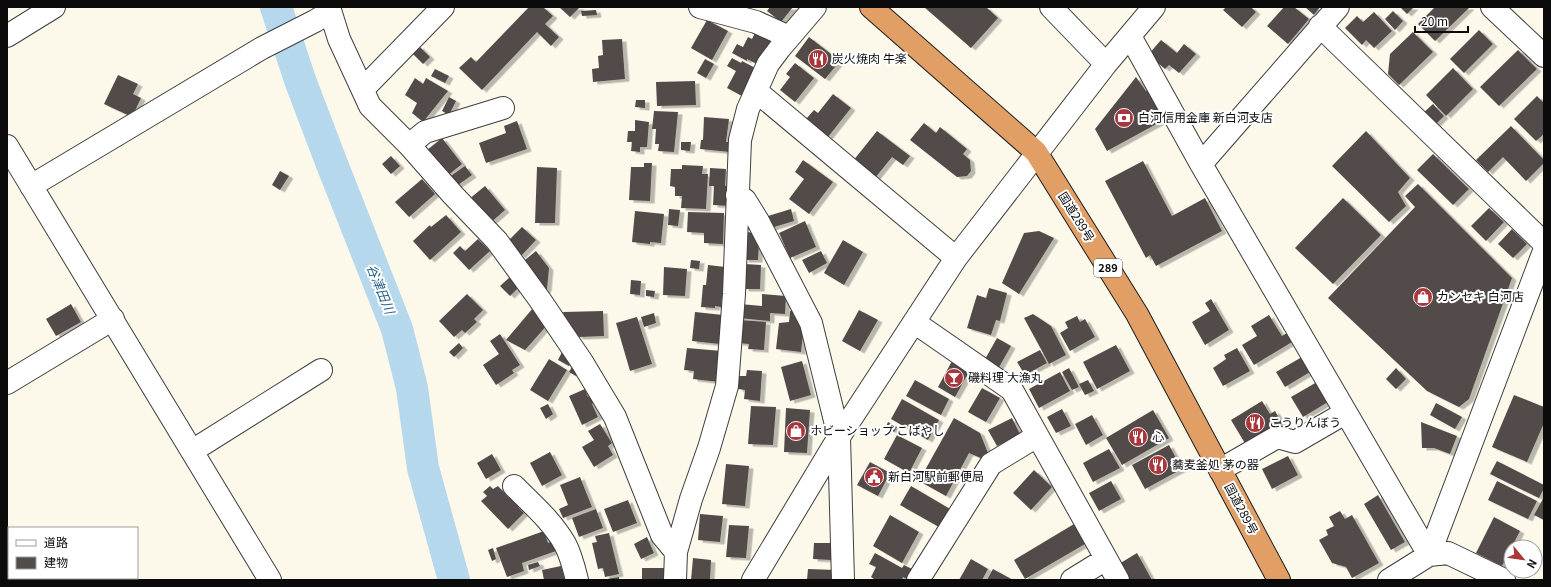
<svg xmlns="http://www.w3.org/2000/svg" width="1551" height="587" viewBox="0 0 1551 587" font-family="Georgia,'Noto Sans JP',serif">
<defs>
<filter id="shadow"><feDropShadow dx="4.5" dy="2.5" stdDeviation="0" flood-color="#0004"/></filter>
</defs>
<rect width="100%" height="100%" fill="#fcf9eb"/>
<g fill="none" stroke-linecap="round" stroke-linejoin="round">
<path stroke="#b6d8ed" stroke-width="32" d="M 276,7 L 300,80 L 330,159 L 397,329 L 412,388 L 423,468 L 454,580"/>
</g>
<path fill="#524c49" filter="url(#shadow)" d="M 529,7 L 543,7 L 553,16 L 545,24 L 559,37 L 551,46 L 537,32 L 482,90 L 459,68 L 471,57 L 476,62 Z
M 559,7 L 580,7 L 570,17 Z
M 770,7 L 793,7 L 781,22 L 767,11 Z
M 924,7 L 986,7 L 998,18 L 971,48 Z
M 1226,7 L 1251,7 L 1256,12 L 1242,27 L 1223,10 Z
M 1284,7 L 1294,7 L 1309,19 L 1288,44 L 1267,26 Z
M 1305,7 L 1320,7 L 1314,15 Z
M 1400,7 L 1414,7 L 1407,14 Z
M 1435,7 L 1470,7 L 1435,41 L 1418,24 Z
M 596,10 L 597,15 L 582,16 L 581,11 Z
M 1393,11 L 1403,21 L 1395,30 L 1385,19 Z
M 1374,12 L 1392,31 L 1374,48 L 1366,40 L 1362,45 L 1345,28 L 1357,16 L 1363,22 Z
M 707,20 L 728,31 L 712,60 L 691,48 Z
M 1479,30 L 1493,44 L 1464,73 L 1450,59 Z
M 1413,32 L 1433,52 L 1399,85 L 1388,74 L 1390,54 Z
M 755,33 L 771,40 L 757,64 L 747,59 L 747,61 L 732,53 L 737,44 L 743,47 L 748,37 L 752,39 Z
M 809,37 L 840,61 L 825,79 L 795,56 Z
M 622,39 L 625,79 L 593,82 L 592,69 L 599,68 L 598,56 L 603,55 L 602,40 Z
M 1161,40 L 1177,53 L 1184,44 L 1196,54 L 1179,73 L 1169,65 L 1165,69 L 1148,55 Z
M 419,46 L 430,57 L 423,64 L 412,53 Z
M 1518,50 L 1537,69 L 1499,106 L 1480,87 Z
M 732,58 L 741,63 L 742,61 L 759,70 L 744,97 L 727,88 L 736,71 L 727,66 Z
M 705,59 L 714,64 L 706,78 L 697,73 Z
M 795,63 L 814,78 L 795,102 L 780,90 L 790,77 L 786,74 Z
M 1453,68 L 1473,89 L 1446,116 L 1426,95 Z
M 435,69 L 449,76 L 445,83 L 431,76 Z
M 118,75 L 138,84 L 133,94 L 141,98 L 132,117 L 104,104 Z
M 1136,77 L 1146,91 L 1152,90 L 1160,107 L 1157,111 L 1162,121 L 1107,151 L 1095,129 Z
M 415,78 L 423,84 L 426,78 L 448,91 L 423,122 L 412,113 L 417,103 L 405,95 Z
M 695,81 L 696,105 L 657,106 L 656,82 Z
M 833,94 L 851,108 L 828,137 L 806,119 L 814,110 L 818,113 Z
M 1537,96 L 1544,103 L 1544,134 L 1536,141 L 1514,119 Z
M 449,97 L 456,101 L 449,115 L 442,111 Z
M 636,100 L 645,100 L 645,108 L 635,107 Z
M 1433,104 L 1444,116 L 1434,126 L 1422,114 Z
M 654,111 L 678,112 L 674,152 L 658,151 L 659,144 L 655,144 L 656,129 L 652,129 Z
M 704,117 L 729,119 L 726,142 L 731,142 L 730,152 L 700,149 L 701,140 L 703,140 Z
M 635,120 L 649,122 L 647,147 L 640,147 L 640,152 L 631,151 L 632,142 L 627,142 L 628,131 L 635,131 Z
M 517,121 L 527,149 L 486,163 L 479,143 L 506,133 L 504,126 Z
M 924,123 L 936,133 L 940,127 L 967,149 L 963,154 L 970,160 L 971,171 L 967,176 L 957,177 L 910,140 Z
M 1511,126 L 1544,160 L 1544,163 L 1526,181 L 1503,157 L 1488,172 L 1476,160 Z
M 877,131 L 910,156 L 903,165 L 892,157 L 875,178 L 853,161 Z
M 1366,131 L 1410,178 L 1398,192 L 1406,206 L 1389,222 L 1332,166 Z
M 442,138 L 462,164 L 447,176 L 427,150 Z
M 681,142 L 691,142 L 690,151 L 681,150 Z
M 1433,154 L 1469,189 L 1453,205 L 1417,170 Z
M 391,156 L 400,166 L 391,174 L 382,164 Z
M 803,160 L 833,182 L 809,214 L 789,199 L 804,179 L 795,172 Z
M 1143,161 L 1172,216 L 1205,198 L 1222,231 L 1156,266 L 1150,255 L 1146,258 L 1105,181 Z
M 644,163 L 652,163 L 650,201 L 629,200 L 631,167 L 644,167 Z
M 682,165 L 703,166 L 702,174 L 708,174 L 706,209 L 681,208 L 682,196 L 675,196 L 675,187 L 670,186 L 671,169 L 682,169 Z
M 465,166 L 472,175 L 455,187 L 448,178 Z
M 537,167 L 557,168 L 555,223 L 535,223 Z
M 710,168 L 726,169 L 725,186 L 732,186 L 731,206 L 713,205 L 714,186 L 709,186 Z
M 280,171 L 289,176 L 280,190 L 272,185 Z
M 422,179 L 435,194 L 409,217 L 395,202 Z
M 1418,184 L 1512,278 L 1469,399 L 1459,407 L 1427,391 L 1328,298 L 1415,207 L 1405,196 Z
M 485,186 L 505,210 L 489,224 L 468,200 Z
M 1343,198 L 1381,235 L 1333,284 L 1295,248 Z
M 1489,208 L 1504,222 L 1486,241 L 1471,226 Z
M 669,209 L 680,210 L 678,226 L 668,225 Z
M 791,209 L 794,221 L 771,228 L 768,216 Z
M 635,211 L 664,214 L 661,243 L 650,242 L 650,244 L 632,242 Z
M 688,212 L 724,213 L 723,244 L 704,243 L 704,233 L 687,232 Z
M 446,215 L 461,232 L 430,260 L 413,241 L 430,225 L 431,227 Z
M 805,221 L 816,247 L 790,258 L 779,233 Z
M 522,227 L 536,240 L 521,256 L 507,242 Z
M 1512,229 L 1527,244 L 1513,258 L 1498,244 Z
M 1039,231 L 1054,238 L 1019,294 L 1002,283 L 1024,233 Z
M 746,232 L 756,233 L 756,241 L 759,241 L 758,260 L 744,260 Z
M 478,239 L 490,251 L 469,270 L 453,253 L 460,246 L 465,251 Z
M 843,240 L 863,252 L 844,285 L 824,273 Z
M 536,251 L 549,268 L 547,289 L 543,293 L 520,264 Z
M 821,251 L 827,263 L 809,273 L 802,260 Z
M 691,260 L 700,261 L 699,269 L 690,268 Z
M 745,264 L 761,265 L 760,289 L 744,289 Z
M 708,265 L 725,267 L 721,307 L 715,306 L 715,308 L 701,307 L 703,285 L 706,285 Z
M 664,267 L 687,269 L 685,296 L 663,295 Z
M 510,277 L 519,287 L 510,296 L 500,286 Z
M 631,280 L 641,281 L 640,295 L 630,294 Z
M 989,288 L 1007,293 L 1000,321 L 996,320 L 991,335 L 967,328 L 977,295 L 986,298 Z
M 646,290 L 655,291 L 654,297 L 646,296 Z
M 467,294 L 483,310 L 474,319 L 477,322 L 465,333 L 462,330 L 454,337 L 439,321 Z
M 762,294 L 786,296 L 785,314 L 770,313 L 770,321 L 739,318 L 740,304 L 762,306 Z
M 1211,299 L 1229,330 L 1205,345 L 1192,322 L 1210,311 L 1205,303 Z
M 71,304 L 81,322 L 56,336 L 46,319 Z
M 533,308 L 549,323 L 525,350 L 506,340 Z
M 859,310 L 878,320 L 860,351 L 842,341 Z
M 603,311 L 604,336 L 579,337 L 568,327 L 563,312 Z
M 790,311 L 796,311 L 804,325 L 801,352 L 776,349 L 779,323 L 789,322 Z
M 695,312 L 723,315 L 720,344 L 692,341 Z
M 654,313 L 656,323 L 644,327 L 641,317 Z
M 1033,314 L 1051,326 L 1066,355 L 1049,364 L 1024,318 Z
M 1269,315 L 1282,336 L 1287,333 L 1292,342 L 1254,365 L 1242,345 L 1257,336 L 1251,326 Z
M 1077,316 L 1080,322 L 1085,319 L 1095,337 L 1070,351 L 1060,333 L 1068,328 L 1065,322 Z
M 637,317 L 652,364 L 630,371 L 616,323 Z
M 740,320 L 766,322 L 764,350 L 748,349 L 749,344 L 738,343 Z
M 500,334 L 520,365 L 512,370 L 514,373 L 496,385 L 483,365 L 499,354 L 490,341 Z
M 997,338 L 1011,346 L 998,369 L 984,361 Z
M 459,343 L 463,348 L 454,357 L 449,352 Z
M 1116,345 L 1130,371 L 1097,389 L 1083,362 Z
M 564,348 L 573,358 L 569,366 L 558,360 Z
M 687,348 L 722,351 L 719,382 L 693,379 L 694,371 L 684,370 Z
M 1237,348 L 1250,371 L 1223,386 L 1213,368 L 1226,359 L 1224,355 Z
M 1040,350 L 1047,363 L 1025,375 L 1017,362 Z
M 1302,357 L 1310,372 L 1285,387 L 1276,372 Z
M 549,359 L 567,370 L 548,401 L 530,390 Z
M 802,361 L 811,395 L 790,401 L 781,367 Z
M 952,361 L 970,370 L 955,397 L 938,387 Z
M 573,365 L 580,369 L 576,376 L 569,372 Z
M 1069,368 L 1079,387 L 1072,390 L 1062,372 Z
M 1396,368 L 1406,379 L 1396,389 L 1386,379 Z
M 747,370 L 762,371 L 760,401 L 744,399 L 745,390 L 738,389 L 739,376 L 746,376 Z
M 1060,372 L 1070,391 L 1039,408 L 1029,389 Z
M 915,380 L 949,399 L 941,415 L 906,396 Z
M 1088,380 L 1094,391 L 1085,395 L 1079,384 Z
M 1317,382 L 1328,402 L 1303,417 L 1291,397 Z
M 982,388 L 1000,398 L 986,422 L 968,412 Z
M 585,389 L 588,397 L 592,395 L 596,402 L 592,404 L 598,417 L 582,425 L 569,396 Z
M 1514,395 L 1544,407 L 1544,423 L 1527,462 L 1492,447 Z
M 902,399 L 939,420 L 928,440 L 891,419 Z
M 1262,401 L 1270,414 L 1275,411 L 1282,423 L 1246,445 L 1231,420 Z
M 1436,403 L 1462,417 L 1455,429 L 1430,415 Z
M 548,404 L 553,414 L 546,419 L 540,408 Z
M 751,406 L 776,407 L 773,445 L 748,444 Z
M 786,408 L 810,410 L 807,453 L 784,452 Z
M 1062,409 L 1071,426 L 1056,433 L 1047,417 Z
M 1153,410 L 1169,438 L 1122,465 L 1106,438 Z
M 1092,415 L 1103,435 L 1086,445 L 1075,424 Z
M 954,418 L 980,433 L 988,453 L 983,459 L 969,453 L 946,496 L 919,481 Z
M 1012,418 L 1020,434 L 997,446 L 988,430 Z
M 888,422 L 897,427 L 894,432 L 886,427 Z
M 1421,422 L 1457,436 L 1450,454 L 1434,448 L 1422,448 Z
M 600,424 L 612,443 L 608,446 L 613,455 L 594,467 L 582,447 L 594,440 L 588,431 Z
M 897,435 L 922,448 L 909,473 L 884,459 Z
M 1169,445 L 1182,469 L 1145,489 L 1132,465 Z
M 1109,449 L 1120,468 L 1093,482 L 1083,463 Z
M 550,452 L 562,475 L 542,486 L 530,463 Z
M 492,454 L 501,470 L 486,479 L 477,463 Z
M 1288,456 L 1298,475 L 1272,489 L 1262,469 Z
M 1497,461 L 1544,485 L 1544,488 L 1539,498 L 1490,474 Z
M 870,462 L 890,473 L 878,496 L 857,485 Z
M 726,464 L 749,466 L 745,506 L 722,504 Z
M 1034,470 L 1052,487 L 1031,510 L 1013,493 Z
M 580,477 L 592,507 L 563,518 L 559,509 L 568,505 L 560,485 Z
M 1111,481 L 1121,499 L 1099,511 L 1089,493 Z
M 1497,481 L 1537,501 L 1528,519 L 1488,500 Z
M 490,486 L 493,489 L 498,486 L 509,498 L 511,495 L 520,505 L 518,507 L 524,513 L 508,529 L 481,501 L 487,496 L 483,492 Z
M 911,486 L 950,509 L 939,527 L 900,505 Z
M 1378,495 L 1405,542 L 1391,550 L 1364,504 Z
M 1544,497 L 1544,520 L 1534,515 Z
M 628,500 L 637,523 L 613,532 L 604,509 Z
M 596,509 L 603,528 L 579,537 L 572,518 Z
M 1340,511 L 1345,519 L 1352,515 L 1379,563 L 1352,578 L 1346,567 L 1332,563 L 1319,540 L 1328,535 L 1326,530 L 1334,526 L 1329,517 Z
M 700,514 L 723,516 L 720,542 L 698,540 Z
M 890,515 L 919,532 L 902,563 L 873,546 Z
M 1494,517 L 1520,531 L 1502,566 L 1476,553 Z
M 1074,524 L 1085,544 L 1025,579 L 1014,560 Z
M 729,525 L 749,526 L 746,558 L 726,557 Z
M 544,531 L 548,543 L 553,541 L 556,551 L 522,563 L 524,571 L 507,577 L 496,548 Z
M 609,533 L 619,574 L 605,577 L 603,568 L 598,569 L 592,543 L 597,542 L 595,536 Z
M 647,537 L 654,553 L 641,559 L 634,544 Z
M 814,543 L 831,543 L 831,560 L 813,559 Z
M 493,548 L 496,559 L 492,561 L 488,550 Z
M 875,553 L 902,568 L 904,565 L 914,570 L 909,580 L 903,577 L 902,580 L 873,580 L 874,579 L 871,577 L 876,567 L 869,564 Z
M 1137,553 L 1152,580 L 1121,580 L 1114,567 Z
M 693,558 L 711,560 L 710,580 L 691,580 Z
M 971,559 L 988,569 L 982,580 L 959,580 Z
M 538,562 L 540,566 L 529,570 L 528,565 Z
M 561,566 L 565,580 L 544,580 L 542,570 Z
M 642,568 L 669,568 L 670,580 L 642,580 Z
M 808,569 L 836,570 L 836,580 L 807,580 Z
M 993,569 L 1013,580 L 987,580 Z
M 619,577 L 619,580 L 607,580 L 607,579 Z"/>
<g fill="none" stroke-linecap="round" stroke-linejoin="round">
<defs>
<path id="minor" d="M 329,7 L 339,39 L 370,106 L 409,145 L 453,195 L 497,241 L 540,300 L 582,362 L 615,417 L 662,535 L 676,552
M 700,7 L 756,22 L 789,37
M 1051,7 L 1106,64
M 1492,7 L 1544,56
M 1320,26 L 1544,243
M 7,36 L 54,7
M 1130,36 L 1201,164 L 1429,555
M 363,89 L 443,7
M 756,91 L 956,258
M 409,145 L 425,132 L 503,108
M 7,146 L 270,580
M 1201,164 L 1338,7
M 31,186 L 262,48 L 315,21 L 330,12
M 737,195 L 745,200 L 758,221 L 811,323 L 839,437 L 843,580
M 914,322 L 1012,390 L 1118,580
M 7,383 L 113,319
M 192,451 L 321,370
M 1220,470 L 1277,437 L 1295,442 L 1345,413
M 514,486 C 532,504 552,521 565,544 C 571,555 574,568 577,580
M 1429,555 L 1544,251
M 675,580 L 676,552 L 691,499 L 709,448 L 727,386 L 734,294 L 740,140 L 748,109 L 768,64 L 780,48 L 815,7
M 753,580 L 839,437 L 956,258 L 1106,64 L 1154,7
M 918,580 L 991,464 L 1037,436
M 1072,580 L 1106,559
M 1389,580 L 1429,555 L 1448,553 L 1504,580"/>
<path id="highway" d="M 871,7 L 1036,152 L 1137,314 L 1279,580"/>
</defs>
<use href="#minor" stroke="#3e3e3e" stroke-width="24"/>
<use href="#highway" stroke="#1c1c1c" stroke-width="24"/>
<use href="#minor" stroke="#fff" stroke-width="22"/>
<use href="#highway" stroke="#e19f65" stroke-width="22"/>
</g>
<defs>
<symbol id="restaurant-disc" viewBox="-11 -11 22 22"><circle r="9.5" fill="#a8363a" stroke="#fff"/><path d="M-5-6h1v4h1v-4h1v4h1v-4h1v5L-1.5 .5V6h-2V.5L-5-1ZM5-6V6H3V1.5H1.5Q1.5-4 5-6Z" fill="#fff"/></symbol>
<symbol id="bank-disc" viewBox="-11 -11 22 22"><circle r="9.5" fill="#a8363a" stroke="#fff"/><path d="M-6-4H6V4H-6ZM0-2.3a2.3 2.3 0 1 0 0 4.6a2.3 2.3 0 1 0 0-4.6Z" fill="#fff"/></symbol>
<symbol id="shop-disc" viewBox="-11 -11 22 22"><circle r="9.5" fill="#a8363a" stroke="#fff"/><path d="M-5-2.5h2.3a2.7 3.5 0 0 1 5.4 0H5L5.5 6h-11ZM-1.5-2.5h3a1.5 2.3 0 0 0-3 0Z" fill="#fff"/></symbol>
<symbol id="bar-disc" viewBox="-11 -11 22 22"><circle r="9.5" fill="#a8363a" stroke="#fff"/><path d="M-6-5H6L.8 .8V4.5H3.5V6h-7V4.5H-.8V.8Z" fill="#fff"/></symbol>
<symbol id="civic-disc" viewBox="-11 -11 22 22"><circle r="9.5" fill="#a8363a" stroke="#fff"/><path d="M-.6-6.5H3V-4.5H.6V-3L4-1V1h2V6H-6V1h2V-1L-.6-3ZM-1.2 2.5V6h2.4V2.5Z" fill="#fff"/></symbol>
</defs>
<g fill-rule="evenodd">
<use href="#restaurant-disc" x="807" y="48" width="22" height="22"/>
<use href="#bank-disc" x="1113" y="107" width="22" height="22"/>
<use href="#shop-disc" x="1412" y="286" width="22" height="22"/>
<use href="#bar-disc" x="943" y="367" width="22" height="22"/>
<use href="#restaurant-disc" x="1244" y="412" width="22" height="22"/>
<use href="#shop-disc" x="785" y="420" width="22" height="22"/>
<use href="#restaurant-disc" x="1127" y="426" width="22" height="22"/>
<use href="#restaurant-disc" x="1147" y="454" width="22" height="22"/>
<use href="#civic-disc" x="863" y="466" width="22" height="22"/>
</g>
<g text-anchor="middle" stroke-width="4" stroke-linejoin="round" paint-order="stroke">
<rect fill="#fff" stroke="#545454" stroke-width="1" x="1094" y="259" width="28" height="18" rx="3"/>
<g font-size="11" font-weight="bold" fill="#0b0b0b">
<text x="1108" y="272">289</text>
</g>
<g font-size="12" fill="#0b0b0b" stroke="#fff" text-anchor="start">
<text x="832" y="63">炭火焼肉 牛楽</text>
<text x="1138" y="122">白河信用金庫 新白河支店</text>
<text x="1437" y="301">カンセキ 白河店</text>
<text x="968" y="382">磯料理 大漁丸</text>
<text x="1269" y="427">こうりんぼう</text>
<text x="810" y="435">ホビーショップ こばやし</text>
<text x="1152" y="441">心</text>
<text x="1172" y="469">蕎麦釜処 茅の器</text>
<text x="888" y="481">新白河駅前郵便局</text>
</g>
<g font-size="12" fill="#0b0b0b" stroke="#fff">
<text transform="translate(1076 217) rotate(58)" y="4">国道289号</text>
<text transform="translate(1241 509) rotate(62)" y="4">国道289号</text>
</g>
<g font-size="13" font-style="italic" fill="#255e8b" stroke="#fff">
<text transform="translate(381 289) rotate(68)" y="5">谷津田川</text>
</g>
</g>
<rect width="1551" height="587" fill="none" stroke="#0b0b0b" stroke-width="16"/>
<rect x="8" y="527" width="130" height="52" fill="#ffffff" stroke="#9d9d9d"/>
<rect x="16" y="540" width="20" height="6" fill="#ffffff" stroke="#9d9d9d"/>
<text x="44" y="547" font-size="12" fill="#0b0b0b">道路</text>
<rect x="16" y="557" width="20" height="12" fill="#524c49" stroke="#9d9d9d"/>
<text x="44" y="567" font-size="12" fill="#0b0b0b">建物</text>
<g transform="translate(1523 559) rotate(119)"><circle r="19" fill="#ffffff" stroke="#9d9d9d"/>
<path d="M0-3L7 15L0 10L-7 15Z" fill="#a8363a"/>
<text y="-6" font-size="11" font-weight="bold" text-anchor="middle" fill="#0b0b0b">N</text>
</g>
<path d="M1415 26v6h53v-6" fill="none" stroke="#0b0b0b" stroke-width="2"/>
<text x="1421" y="26" font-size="12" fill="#0b0b0b" stroke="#ffffff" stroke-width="3" paint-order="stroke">20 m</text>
</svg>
